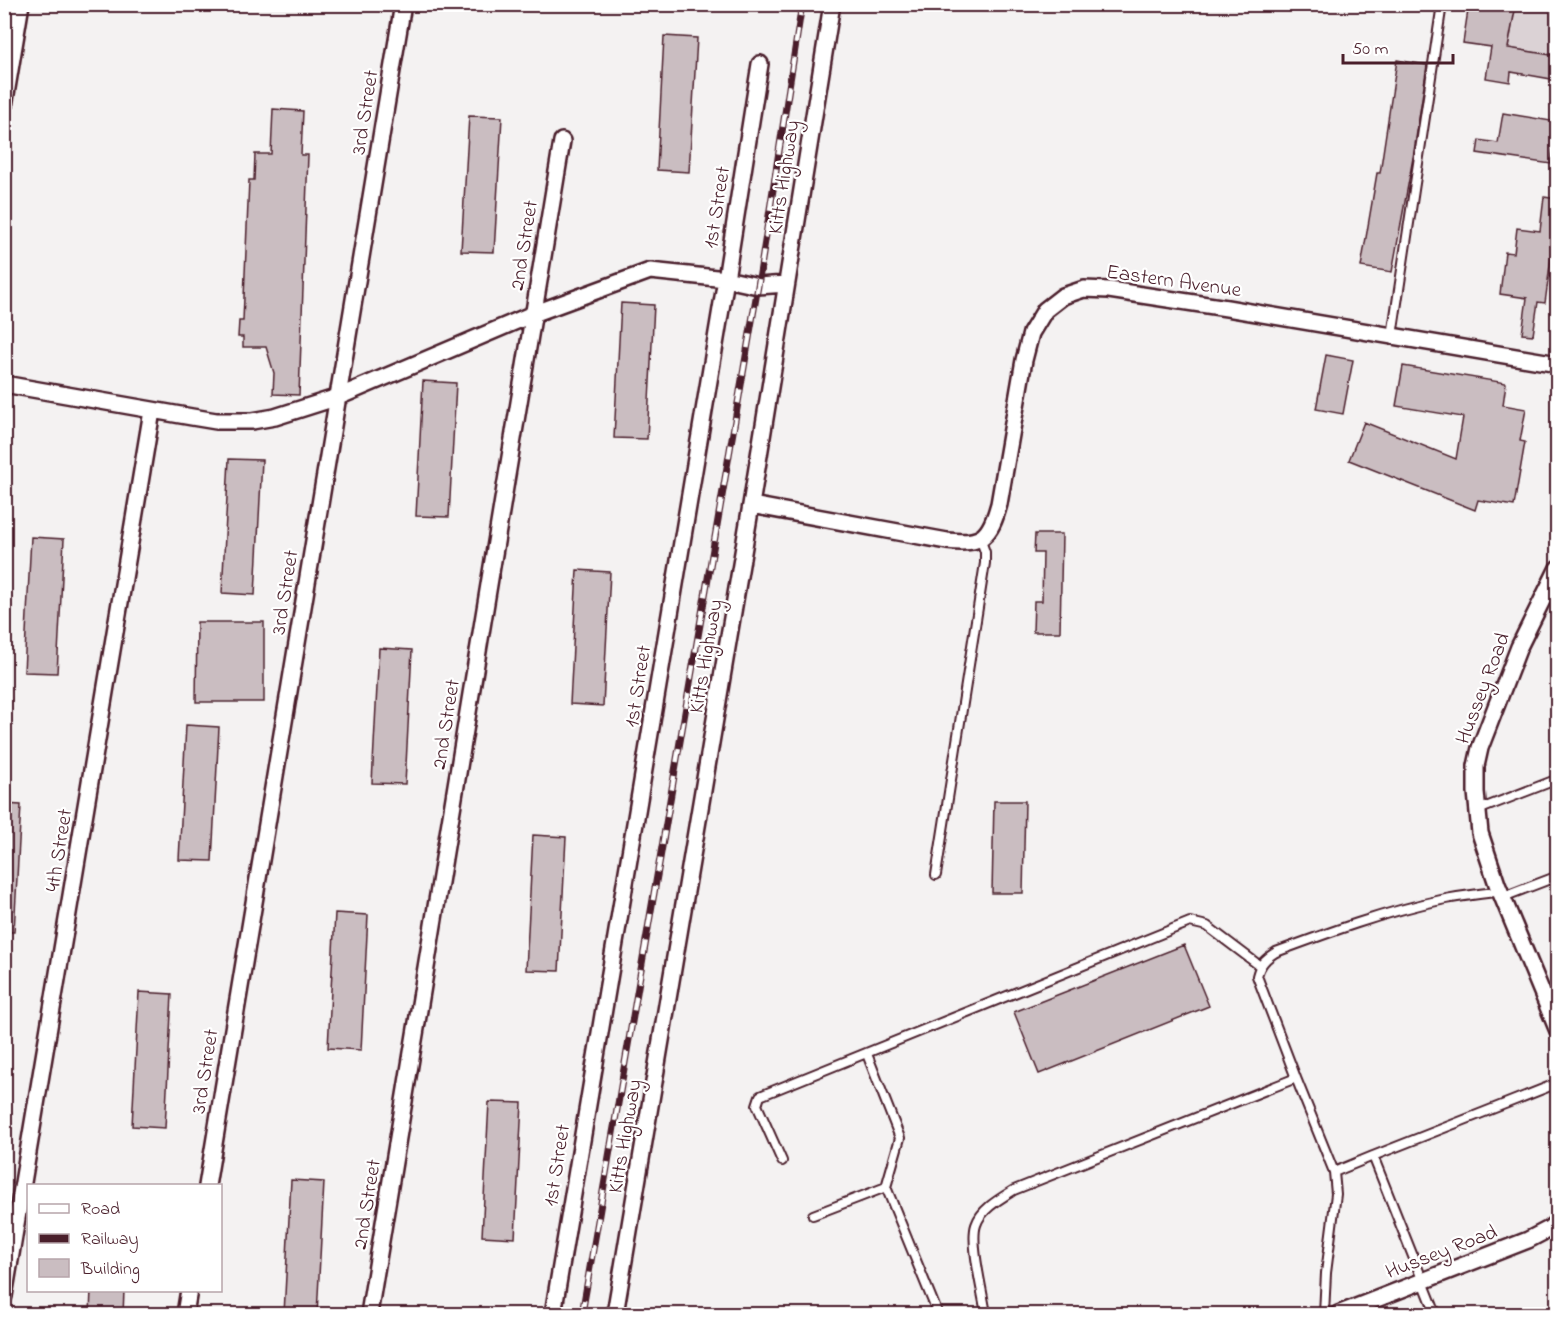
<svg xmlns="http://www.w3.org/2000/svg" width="1562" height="1319" viewBox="0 0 1562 1319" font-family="'Indie Flower',sans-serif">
<rect width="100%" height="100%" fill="#f4f2f2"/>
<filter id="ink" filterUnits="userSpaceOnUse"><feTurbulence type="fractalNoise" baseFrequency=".0167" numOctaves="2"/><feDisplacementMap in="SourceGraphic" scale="12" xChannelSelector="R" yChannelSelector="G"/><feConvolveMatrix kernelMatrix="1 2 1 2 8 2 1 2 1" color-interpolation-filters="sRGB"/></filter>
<g filter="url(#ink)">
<path fill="#dbd2d5" stroke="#927880" stroke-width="1.5" d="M 1516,5 L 1557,5 L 1557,56 L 1508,48 Z"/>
<path fill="#cabdc1" stroke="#4a1f2b" stroke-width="1.5" d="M 1469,4 L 1516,4 L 1508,48 L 1557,56 L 1557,80 L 1511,72 L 1510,82 L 1486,78 L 1491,47 L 1463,43 Z
M 664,36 L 697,38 L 689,172 L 657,170 Z
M 1397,60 L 1427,65 L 1413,158 L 1392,272 L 1361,267 L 1377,173 L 1380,173 Z
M 273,109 L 303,111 L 301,155 L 308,155 L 299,395 L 273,394 L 274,373 L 266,347 L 243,347 L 243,337 L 238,337 L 239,321 L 243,321 L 249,180 L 254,180 L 255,154 L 271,154 Z
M 1503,113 L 1557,122 L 1551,164 L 1477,153 L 1479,140 L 1498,143 Z
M 469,116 L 502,117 L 494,252 L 461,251 Z
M 1544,197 L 1557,199 L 1557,213 L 1545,303 L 1538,302 L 1533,335 L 1522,334 L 1527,298 L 1500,294 L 1505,252 L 1514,253 L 1517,228 L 1540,231 Z
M 621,303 L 654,305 L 647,439 L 614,438 Z
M 1326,355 L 1353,360 L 1343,414 L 1316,409 Z
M 1403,366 L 1506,383 L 1503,405 L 1526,409 L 1520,441 L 1525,442 L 1514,506 L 1478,500 L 1475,510 L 1349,460 L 1364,422 L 1456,459 L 1463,417 L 1396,406 Z
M 423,381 L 456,383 L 449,517 L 416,516 Z
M 229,459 L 262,460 L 255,595 L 222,593 Z
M 1035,534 L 1062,534 L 1060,632 L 1033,632 L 1034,601 L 1042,601 L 1043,553 L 1034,553 Z
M 31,537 L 64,539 L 57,673 L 24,672 Z
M 577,570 L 610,572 L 603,706 L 570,704 Z
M 197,622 L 264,622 L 264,702 L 196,702 Z
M 379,648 L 412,650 L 405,784 L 372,783 Z
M 186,725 L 219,727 L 212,861 L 179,860 Z
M 994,801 L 1025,801 L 1023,893 L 992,893 Z
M 4,804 L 21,805 L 14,932 L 4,932 Z
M 533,835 L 566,837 L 559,971 L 526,970 Z
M 335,913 L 368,915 L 361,1050 L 328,1048 Z
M 1184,945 L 1209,1006 L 1039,1074 L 1014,1012 Z
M 139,992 L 172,994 L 165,1128 L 132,1126 Z
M 489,1102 L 522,1103 L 515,1238 L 482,1236 Z
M 291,1180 L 324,1182 L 317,1314 L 284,1314 Z
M 91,1290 L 124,1290 L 123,1314 L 90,1314 Z"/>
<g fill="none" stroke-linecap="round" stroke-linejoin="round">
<defs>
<path id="service" d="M 1392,336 L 1442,4
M 1478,810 L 1558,779
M 936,875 L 985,563 L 985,552 L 980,538
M 1503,897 L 1558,876
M 1296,1078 L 1334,1172 L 1336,1194 L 1326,1273 L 1324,1314
M 782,1161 L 757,1105 L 760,1096 L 1190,922 L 1207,926 L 1260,966
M 1334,1172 L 1373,1156
M 886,1187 L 938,1314
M 813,1215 L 886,1187 L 900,1138 L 867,1054
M 986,1314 C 983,1294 970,1243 976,1225 C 981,1209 1001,1198 1014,1190 L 1296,1078 L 1257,976 C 1260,964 1265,959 1276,952 C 1330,932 1384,912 1441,900 C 1460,896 1481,894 1501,891
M 1436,1314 L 1373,1156 L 1558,1083"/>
<path id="minor" d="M 4,106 L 21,4
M 4,384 L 192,417 L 216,421 L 252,421 L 275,417 L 338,397 L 533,314 L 650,271 L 726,279 L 758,286 L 786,284
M 751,505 L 947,541 C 982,545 990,537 999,504 L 1024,360 L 1031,333 L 1045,310 L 1063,296 L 1084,289 L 1109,290 L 1227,308 L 1558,364
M 1558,568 L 1519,647 L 1480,748 L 1476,766 L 1476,792 L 1480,833 L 1497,884 L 1558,1031
M 207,1186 L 403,4
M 4,1296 L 152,411
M 185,1314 L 189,1290
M 369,1314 L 562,141
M 553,1314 L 726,279 L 760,64
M 615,1314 L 751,505 L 832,4
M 1338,1314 L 1528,1240 L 1549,1229 L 1558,1221"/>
</defs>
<use href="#service" stroke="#4a1f2b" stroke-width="12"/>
<use href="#minor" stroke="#4a1f2b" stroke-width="20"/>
<use href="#service" stroke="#fff" stroke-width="8"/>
<use href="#minor" stroke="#fff" stroke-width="15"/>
<defs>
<path id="rail" d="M 582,1314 L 758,286 L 802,4"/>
</defs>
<use href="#rail" stroke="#4a1f2b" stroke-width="7"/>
<use href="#rail" stroke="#fff" stroke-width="4.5" stroke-dasharray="14" stroke-linecap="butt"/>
</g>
</g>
<g text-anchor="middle" stroke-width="4.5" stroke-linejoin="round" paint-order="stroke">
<g font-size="21" fill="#4a1f2b" stroke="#fff">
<text transform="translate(364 112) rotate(-81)" y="7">3rd Street</text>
<text transform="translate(783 177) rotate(-81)" y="7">Kitts Highway</text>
<text transform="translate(716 207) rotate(-81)" y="7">1st Street</text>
<text transform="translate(523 245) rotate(-81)" y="7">2nd Street</text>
<text transform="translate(1174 280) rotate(8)" y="7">Eastern Avenue</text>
<text transform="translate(284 592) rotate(-81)" y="7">3rd Street</text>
<text transform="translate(705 656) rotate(-80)" y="7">Kitts Highway</text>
<text transform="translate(637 686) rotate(-81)" y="7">1st Street</text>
<text transform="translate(1482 688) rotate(-69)" y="7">Hussey Road</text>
<text transform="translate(445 724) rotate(-81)" y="7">2nd Street</text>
<text transform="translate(58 850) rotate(-81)" y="7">4th Street</text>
<text transform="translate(204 1071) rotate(-81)" y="7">3rd Street</text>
<text transform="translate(624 1136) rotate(-80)" y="7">Kitts Highway</text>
<text transform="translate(556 1165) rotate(-81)" y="7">1st Street</text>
<text transform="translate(366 1204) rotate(-81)" y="7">2nd Street</text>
<text transform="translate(1441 1251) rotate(-21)" y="7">Hussey Road</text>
</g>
</g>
<rect width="1562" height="1319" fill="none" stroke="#fff" stroke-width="24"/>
<rect x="12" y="12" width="1538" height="1295" fill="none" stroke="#4a1f2b" stroke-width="2" filter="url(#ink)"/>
<rect x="27" y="1184" width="195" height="108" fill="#ffffff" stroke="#b7a5aa" stroke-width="1.5"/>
<rect x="39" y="1204" width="30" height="9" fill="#ffffff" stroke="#b7a5aa" stroke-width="1.5"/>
<text x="81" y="1214" font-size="18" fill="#4a1f2b">Road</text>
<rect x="39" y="1234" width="30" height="9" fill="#4a1f2b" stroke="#b7a5aa" stroke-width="1.5"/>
<text x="81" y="1244" font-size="18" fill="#4a1f2b">Railway</text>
<rect x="39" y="1259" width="30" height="18" fill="#cabdc1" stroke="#b7a5aa" stroke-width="1.5"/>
<text x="81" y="1274" font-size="18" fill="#4a1f2b">Building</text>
<path d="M1343 54v9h110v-9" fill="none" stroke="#4a1f2b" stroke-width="3"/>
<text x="1352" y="54" font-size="18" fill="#4a1f2b" stroke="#ffffff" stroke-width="4.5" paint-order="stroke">50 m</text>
</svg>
